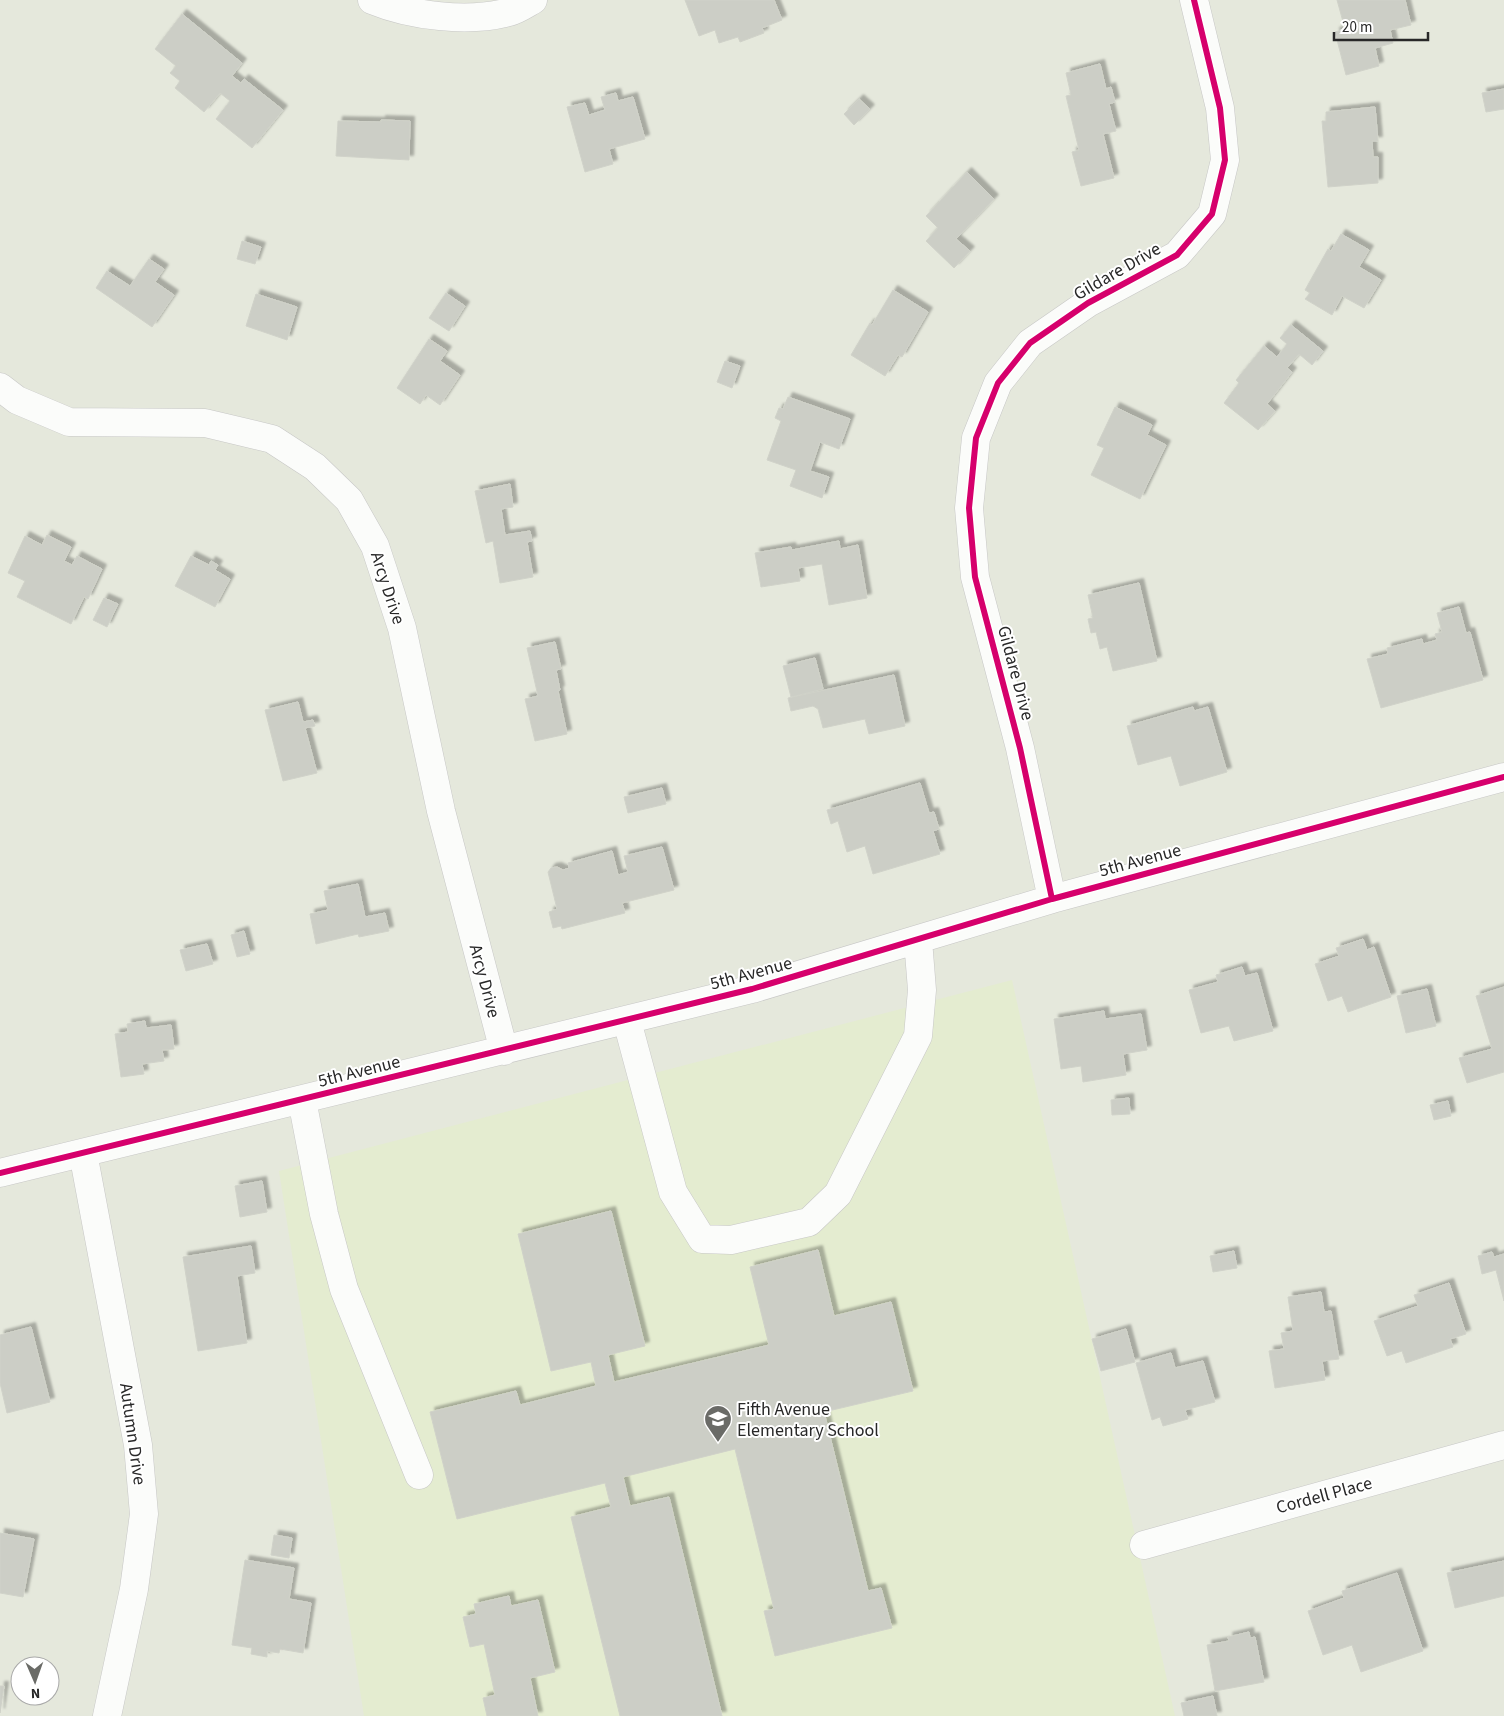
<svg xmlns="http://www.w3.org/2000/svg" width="1504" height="1716" viewBox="0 0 1504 1716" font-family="'Source Sans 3',sans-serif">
<defs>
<filter id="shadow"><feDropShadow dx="4.5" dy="-4.5" stdDeviation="1" flood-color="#0004"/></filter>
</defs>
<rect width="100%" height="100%" fill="#e5e8dc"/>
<path fill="#e4ecd0" d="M 1012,980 L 1175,1716 L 364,1716 L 279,1171 Z"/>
<path fill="#cccec6" stroke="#d0d2c9" filter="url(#shadow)" d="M 685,0 L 774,0 L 782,20 L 762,28 L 764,33 L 740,42 L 738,37 L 719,43 L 715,30 L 699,36 Z
M 1337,0 L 1405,0 L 1411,25 L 1390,30 L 1393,43 L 1375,48 L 1379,66 L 1346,75 L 1335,32 L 1345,29 Z
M 182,14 L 242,63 L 232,76 L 241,83 L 244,79 L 283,110 L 252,148 L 216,119 L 230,101 L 220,93 L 204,112 L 175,88 L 180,81 L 170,73 L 176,66 L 155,49 Z
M 1100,64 L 1106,89 L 1111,87 L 1115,102 L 1109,104 L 1116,131 L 1103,134 L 1114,178 L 1081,186 L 1072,152 L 1079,150 L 1066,96 L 1071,95 L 1066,73 Z
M 1504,89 L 1504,109 L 1486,112 L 1482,93 Z
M 616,93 L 618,101 L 633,97 L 645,139 L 609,149 L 613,164 L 585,172 L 567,107 L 585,103 L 589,115 L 605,110 L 601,97 Z
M 859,99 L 870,109 L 854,125 L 844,114 Z
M 1375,107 L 1378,141 L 1372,141 L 1373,157 L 1378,157 L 1378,183 L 1328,187 L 1322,121 L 1326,121 L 1326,112 Z
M 381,120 L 410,121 L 409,160 L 336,156 L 338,121 L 381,122 Z
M 967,172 L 994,199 L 956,239 L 970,251 L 954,268 L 926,241 L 938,228 L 926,216 Z
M 1341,234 L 1369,250 L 1359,267 L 1381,280 L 1364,308 L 1342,296 L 1332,315 L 1305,299 L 1310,293 L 1305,290 L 1328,249 L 1331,251 Z
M 242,241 L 261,247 L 255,264 L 237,259 Z
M 149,259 L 164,269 L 155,282 L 174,295 L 152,327 L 96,288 L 107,271 L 130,286 Z
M 893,290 L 928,312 L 902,357 L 898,355 L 885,376 L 851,355 L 870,323 L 872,325 Z
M 446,293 L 465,306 L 449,331 L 429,318 Z
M 256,294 L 297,307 L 287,340 L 246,326 Z
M 1291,325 L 1323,351 L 1312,365 L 1299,354 L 1287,368 L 1292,372 L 1267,404 L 1275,411 L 1258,430 L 1224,403 L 1239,383 L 1236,380 L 1264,346 L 1277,357 L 1287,344 L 1280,338 Z
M 429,339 L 447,351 L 440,361 L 460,375 L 440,405 L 426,395 L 420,404 L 397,388 Z
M 725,361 L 740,366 L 732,388 L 717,382 Z
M 788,397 L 850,419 L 839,449 L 820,442 L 810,471 L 829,477 L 822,498 L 790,486 L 796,470 L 767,460 L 781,421 L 775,418 L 779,408 L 783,409 Z
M 1115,407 L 1152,425 L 1147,435 L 1166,445 L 1140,499 L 1091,475 L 1104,448 L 1097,445 Z
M 510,484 L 513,507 L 501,509 L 505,535 L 530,531 L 532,541 L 527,542 L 533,577 L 500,583 L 493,541 L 486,543 L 475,491 Z
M 47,535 L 71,547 L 64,561 L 72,565 L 77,556 L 102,569 L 88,599 L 84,597 L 71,624 L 17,597 L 25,581 L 8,573 L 25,536 L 42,545 Z
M 839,541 L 840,549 L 858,545 L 867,598 L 829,605 L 822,564 L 798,568 L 800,581 L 761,587 L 755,553 L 791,547 L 792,550 Z
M 191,556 L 209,565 L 211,561 L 218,565 L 215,570 L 230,579 L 215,607 L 175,586 Z
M 1139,583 L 1157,661 L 1113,671 L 1107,647 L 1100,649 L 1096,632 L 1091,633 L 1088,619 L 1093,618 L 1088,595 Z
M 104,598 L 118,604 L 107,627 L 93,620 Z
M 1459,607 L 1466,633 L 1470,632 L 1483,680 L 1381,708 L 1367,659 L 1388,654 L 1387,648 L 1422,639 L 1423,644 L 1437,640 L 1435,634 L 1442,632 L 1437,613 Z
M 555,642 L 561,669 L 556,670 L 560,690 L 558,691 L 567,734 L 535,741 L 525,699 L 538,696 L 527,648 Z
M 815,658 L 823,689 L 791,697 L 783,666 Z
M 894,675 L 905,726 L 869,734 L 865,719 L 823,728 L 818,709 L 813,706 L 791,711 L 788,698 Z
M 298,702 L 303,722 L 313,720 L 315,726 L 305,728 L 317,773 L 283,781 L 265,710 Z
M 1193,707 L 1194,711 L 1208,707 L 1227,772 L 1180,786 L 1171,756 L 1138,765 L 1127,726 Z
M 920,783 L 929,813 L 934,812 L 939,829 L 933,831 L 940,854 L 873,874 L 865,846 L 847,852 L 838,821 L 831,824 L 827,810 Z
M 662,788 L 666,804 L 628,813 L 624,797 Z
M 662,847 L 674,890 L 622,903 L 625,913 L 562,929 L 561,926 L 553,928 L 549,912 L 557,909 L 548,872 L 551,868 L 557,867 L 563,870 L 569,868 L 568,863 L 612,851 L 618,875 L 628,872 L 624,856 Z
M 358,884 L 365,917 L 385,913 L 389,931 L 359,937 L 358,934 L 316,944 L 310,914 L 328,910 L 324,891 Z
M 244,931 L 250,954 L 237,957 L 231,935 Z
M 1363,939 L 1367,950 L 1374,947 L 1391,997 L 1348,1012 L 1342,996 L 1328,1001 L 1315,964 L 1339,956 L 1336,948 Z
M 207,944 L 213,964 L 186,971 L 180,950 Z
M 1242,967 L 1245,976 L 1257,973 L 1273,1031 L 1234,1041 L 1229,1026 L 1201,1033 L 1189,990 L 1218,982 L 1216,975 Z
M 1504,987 L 1504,1072 L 1467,1083 L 1459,1058 L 1492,1049 L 1476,996 Z
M 1427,989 L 1436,1026 L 1406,1033 L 1397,996 Z
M 1104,1011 L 1105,1019 L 1141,1014 L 1147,1050 L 1123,1054 L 1126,1075 L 1083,1082 L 1081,1066 L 1061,1069 L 1054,1019 Z
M 145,1021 L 146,1028 L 171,1025 L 174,1049 L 162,1050 L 164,1061 L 142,1064 L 144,1074 L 121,1077 L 115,1034 L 128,1032 L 127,1024 Z
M 1129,1098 L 1130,1114 L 1112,1115 L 1111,1100 Z
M 1448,1101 L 1451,1116 L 1434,1120 L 1430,1105 Z
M 262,1181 L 267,1212 L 240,1217 L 235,1186 Z
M 611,1211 L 645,1346 L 608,1355 L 614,1382 L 769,1345 L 750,1267 L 818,1250 L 834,1316 L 891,1302 L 913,1391 L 824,1412 L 868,1591 L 881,1588 L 892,1628 L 775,1656 L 764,1611 L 774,1609 L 735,1449 L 623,1477 L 630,1506 L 669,1497 L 722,1716 L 620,1716 L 571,1517 L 611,1507 L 605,1483 L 457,1519 L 430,1412 L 516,1391 L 520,1405 L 596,1386 L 591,1362 L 551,1371 L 518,1234 Z
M 251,1246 L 255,1273 L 237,1276 L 247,1343 L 198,1351 L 183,1257 Z
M 1234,1251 L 1237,1268 L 1213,1272 L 1210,1256 Z
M 1492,1252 L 1494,1257 L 1504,1254 L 1504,1301 L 1496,1270 L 1482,1274 L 1478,1256 Z
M 1449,1283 L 1466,1334 L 1450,1339 L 1453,1347 L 1406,1363 L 1402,1351 L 1387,1356 L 1374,1321 L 1418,1306 L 1414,1295 Z
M 1321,1292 L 1324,1312 L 1331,1311 L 1339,1359 L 1322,1361 L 1325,1380 L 1275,1388 L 1269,1351 L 1284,1349 L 1281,1333 L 1293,1331 L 1288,1297 Z
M 31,1327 L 50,1402 L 7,1413 L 0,1383 L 0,1335 Z
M 1126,1329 L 1135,1362 L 1101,1371 L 1092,1339 Z
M 1171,1353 L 1175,1368 L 1203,1361 L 1215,1402 L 1185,1410 L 1188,1419 L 1163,1426 L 1160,1417 L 1152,1420 L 1136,1363 Z
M 0,1533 L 34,1539 L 23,1597 L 0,1593 Z
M 274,1535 L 292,1538 L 289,1558 L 271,1555 Z
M 245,1560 L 294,1568 L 289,1599 L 311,1603 L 303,1653 L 280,1649 L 279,1653 L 267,1651 L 267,1657 L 251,1654 L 252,1648 L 232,1645 Z
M 1504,1561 L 1504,1596 L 1455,1608 L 1447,1573 Z
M 1397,1573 L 1423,1651 L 1361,1672 L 1352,1645 L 1323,1655 L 1308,1611 L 1344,1598 L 1342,1591 Z
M 509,1596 L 511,1606 L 538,1600 L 555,1672 L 530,1678 L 538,1716 L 487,1716 L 483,1698 L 495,1695 L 484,1644 L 470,1647 L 463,1617 L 476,1614 L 474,1604 Z
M 1249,1632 L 1250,1638 L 1255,1637 L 1264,1682 L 1215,1691 L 1207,1645 L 1229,1641 L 1228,1637 Z
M 0,1686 L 4,1686 L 0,1713 Z
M 1213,1696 L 1217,1716 L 1184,1716 L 1181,1703 Z"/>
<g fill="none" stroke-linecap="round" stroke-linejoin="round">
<defs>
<path id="minor" d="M 372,0 C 411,16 468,23 509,12 C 517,10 526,4 533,0
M 0,387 L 17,400 L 69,422 L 205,423 L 272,439 L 315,467 L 349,500 L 375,546 L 402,628 L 441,811 L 504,1051
M 1052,899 L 1020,748 L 975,577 L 969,508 L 976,438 L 998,383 L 1030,343 L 1088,303 L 1177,255 L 1212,214 L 1225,160 L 1220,108 L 1194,0
M 627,1021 L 673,1192 L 702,1239 L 731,1240 L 809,1222 L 838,1194 L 918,1036 L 922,990 L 918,940
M 302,1100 L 324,1214 L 344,1289 L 419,1475
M 83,1153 L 138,1445 L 144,1514 L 134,1589 L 107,1716
M 0,1173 L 752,989 L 1052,899 L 1504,777
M 1144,1545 L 1504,1445"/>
</defs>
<use href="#minor" stroke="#c7c7c6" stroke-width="29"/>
<use href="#minor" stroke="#fbfcfa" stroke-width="28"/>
<defs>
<path id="cycleway" d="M 1052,899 L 1020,748 L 975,577 L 969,508 L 976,438 L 998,383 L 1030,343 L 1088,303 L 1177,255 L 1212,214 L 1225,160 L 1220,108 L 1194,0
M 0,1173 L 752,989 L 1052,899 L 1504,777"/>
</defs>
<use href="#cycleway" stroke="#fff" stroke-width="9"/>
<use href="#cycleway" stroke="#d6006c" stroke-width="6"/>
</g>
<defs>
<symbol id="school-pin" viewBox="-11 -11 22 30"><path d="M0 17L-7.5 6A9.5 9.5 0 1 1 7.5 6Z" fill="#6a6b67" stroke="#fff"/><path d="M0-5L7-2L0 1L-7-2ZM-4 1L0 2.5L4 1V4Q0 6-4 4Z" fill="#fff"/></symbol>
</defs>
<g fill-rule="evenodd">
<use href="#school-pin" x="702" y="1403" width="32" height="43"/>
</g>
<g text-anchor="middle" stroke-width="4" stroke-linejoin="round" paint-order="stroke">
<g font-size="18" fill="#282828" stroke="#fff">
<text transform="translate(1117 271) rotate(-30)" y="6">Gildare Drive</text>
<text transform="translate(388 588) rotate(72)" y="6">Arcy Drive</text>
<text transform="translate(1016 673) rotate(75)" y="6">Gildare Drive</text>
<text transform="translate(1140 860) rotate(-15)" y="6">5th Avenue</text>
<text transform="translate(751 973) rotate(-15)" y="6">5th Avenue</text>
<text transform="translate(485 981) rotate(75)" y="6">Arcy Drive</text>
<text transform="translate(359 1071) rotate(-14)" y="6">5th Avenue</text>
<text transform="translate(133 1434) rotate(82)" y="6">Autumn Drive</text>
<text transform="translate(1324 1495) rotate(-15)" y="6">Cordell Place</text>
</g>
<g font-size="18" fill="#282828" stroke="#fff" text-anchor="start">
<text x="737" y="1415">Fifth Avenue<tspan x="737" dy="21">Elementary School</tspan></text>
</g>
</g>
<g transform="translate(35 1681) rotate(178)"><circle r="24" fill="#ffffff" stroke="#a9a9a9"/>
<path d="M0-4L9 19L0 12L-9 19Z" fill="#6a6b67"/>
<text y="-8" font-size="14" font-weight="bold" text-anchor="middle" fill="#282828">N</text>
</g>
<path d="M1334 32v8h94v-8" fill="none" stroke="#282828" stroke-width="2.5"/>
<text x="1342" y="32" font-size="15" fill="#282828" stroke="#ffffff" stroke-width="4" paint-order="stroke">20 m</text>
</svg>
